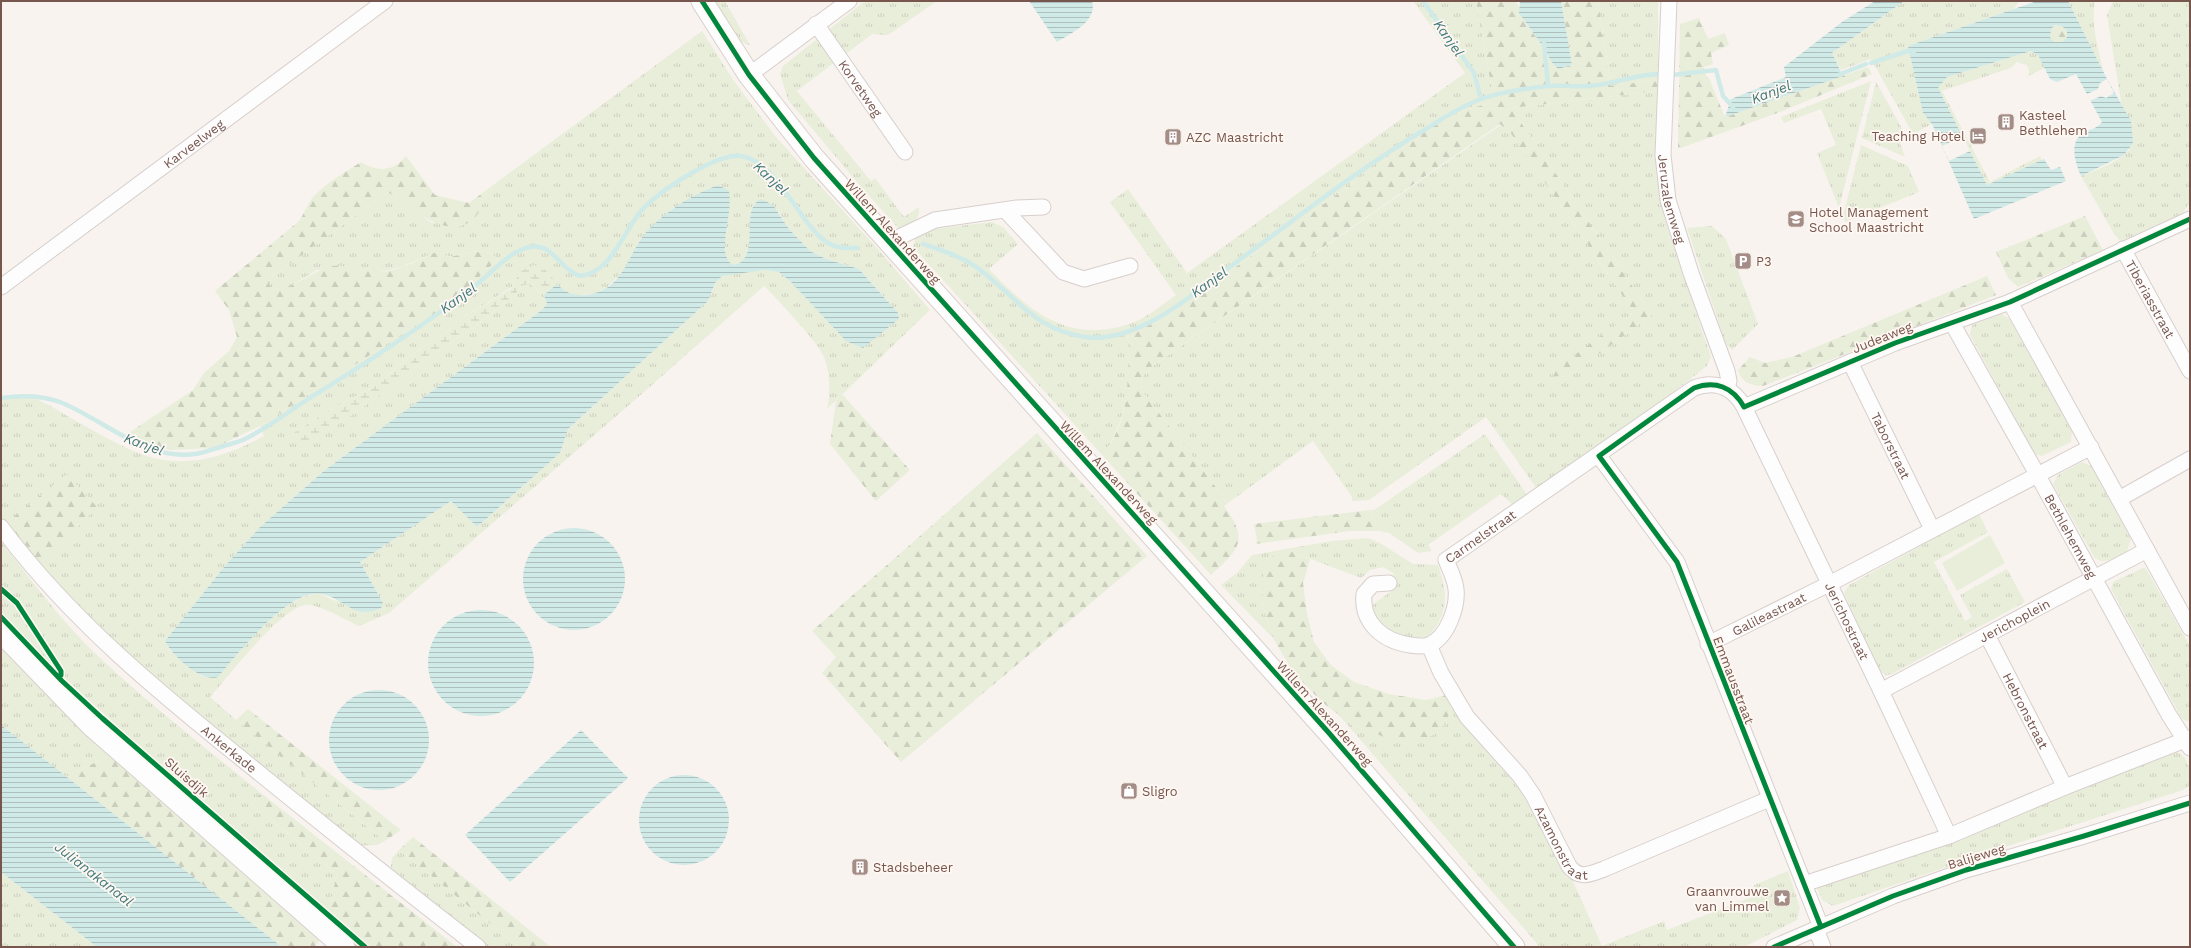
<svg xmlns="http://www.w3.org/2000/svg" width="2191" height="948" viewBox="0 0 2191 948" font-family="'Work Sans',sans-serif">
<defs>
<pattern id="grass-tufts" width="24" height="20" patternUnits="userSpaceOnUse"><rect width="24" height="20" fill="#e9eeda"/><path d="M3 7l-1-3M5 7V3M7 7l1-3M15 17l-1-3M17 17v-4M19 17l1-3" fill="none" stroke="#cbcebd"/></pattern>
<pattern id="forest-firs" width="22" height="20" patternUnits="userSpaceOnUse"><rect width="22" height="20" fill="#e9eeda"/><path d="M5 1l3.5 6h-7zM16 11l3.5 6h-7z" fill="#cbcebd"/></pattern>
<pattern id="wetland-marsh" width="20" height="14" patternUnits="userSpaceOnUse"><rect width="20" height="14" fill="#e9eeda"/><path d="M1 5h8M5 5V1M11 12h8M15 12V8" fill="none" stroke="#cbcebd"/></pattern>
<pattern id="water-rules" width="6" height="5" patternUnits="userSpaceOnUse"><rect width="6" height="5" fill="#d0eae8"/><path d="M0 2.5h6" fill="none" stroke="#aec0be"/></pattern>
</defs>
<rect width="100%" height="100%" fill="#f8f3ef"/>
<path fill="url(#grass-tufts)" fill-rule="evenodd" d="M 713,1 L 725,1 L 750,45 C 731,42 722,16 713,1 Z
M 865,1 L 937,1 L 888,35 L 872,34 L 797,91 L 871,181 L 875,178 L 904,217 L 919,207 L 919,213 L 916,220 L 899,229 L 862,188 L 788,100 L 780,74 L 783,66 Z
M 1413,1 L 1476,1 L 1494,102 L 1465,110 L 1436,124 L 1174,311 L 1138,331 L 1127,335 C 1135,374 1125,424 1103,456 L 913,247 L 916,236 L 925,230 L 992,222 L 1003,227 L 1018,244 L 989,269 C 1029,311 1068,344 1129,324 C 1146,319 1161,305 1176,295 L 1110,202 L 1128,189 L 1187,273 L 1465,73 Z
M 1598,1 L 1658,1 L 1658,80 L 1611,86 Z
M 1904,1 L 2019,1 L 2014,9 L 1908,46 L 1923,113 L 1932,124 L 1913,134 L 1871,59 L 1841,70 L 1832,53 Z
M 2068,1 L 2095,1 C 2091,25 2098,49 2104,73 Z
M 2113,1 L 2190,1 L 2190,202 L 2183,213 L 2121,242 L 2114,234 L 2081,176 L 2108,165 L 2124,155 L 2129,150 L 2131,121 L 2122,108 L 2107,15 Z
M 702,31 L 734,81 L 776,137 L 877,248 L 930,310 L 827,409 C 831,393 830,373 824,357 C 817,341 777,299 764,286 L 636,399 L 389,613 L 359,626 C 347,621 317,603 305,605 C 279,610 229,676 210,697 L 236,720 L 385,841 L 377,845 L 352,846 L 116,652 L 5,524 L 1,519 L 1,397 L 26,395 L 37,399 C 71,416 129,456 164,460 C 200,465 232,453 264,436 L 260,426 L 454,300 L 498,259 C 484,245 468,255 452,256 C 447,257 441,253 436,252 L 401,267 L 376,273 L 358,269 L 317,270 L 287,288 L 274,290 L 269,284 L 273,276 L 388,192 L 432,223 L 479,211 L 485,191 ZM 674,207 L 725,233 C 725,242 723,277 742,262 C 747,257 747,251 750,245 C 757,233 769,222 778,211 L 789,229 L 810,251 L 826,259 L 859,269 L 888,301 L 791,282 L 779,272 L 764,270 L 733,273 L 722,276 L 715,283 L 708,301 L 568,429 L 560,453 L 477,527 L 451,501 L 360,562 L 383,603 C 368,602 352,603 337,601 C 330,600 324,594 317,594 C 280,597 241,651 218,677 L 202,676 L 176,656 L 169,649 L 165,641 L 224,567 L 260,527 L 325,470 L 542,310 L 547,305 L 544,295 L 530,284 L 523,285 L 513,296 L 473,328 L 421,363 L 403,379 L 302,449 L 292,434 L 333,408 L 374,387 L 414,353 L 446,333 L 460,319 L 511,288 L 517,276 L 557,284 L 564,291 L 578,296 L 595,293 L 606,288 L 624,271 L 632,259 L 639,241 Z
M 2031,51 L 2038,55 L 2045,68 L 2028,76 L 2029,71 L 2027,65 L 2017,62 L 2011,68 L 1942,91 L 1990,182 L 2040,156 L 2042,161 L 1987,185 L 1937,87 L 1947,77 Z
M 1871,81 L 1839,208 L 1817,153 L 1836,145 L 1821,109 L 1784,123 L 1781,117 Z
M 1876,82 L 1908,139 L 1900,143 L 1905,157 L 1862,138 Z
M 1657,91 L 1656,168 L 1662,204 L 1669,233 L 1711,357 L 1707,366 L 1654,407 L 1537,489 L 1486,417 L 1369,500 L 1352,501 L 1352,497 L 1313,441 L 1228,503 L 1142,391 C 1139,380 1143,375 1151,367 L 1502,124 L 1510,132 L 1634,312 L 1553,373 L 1554,376 L 1567,377 L 1652,315 L 1511,108 Z
M 1861,145 L 1908,166 L 1919,192 L 1845,222 L 1843,216 Z
M 1712,226 L 1726,239 L 1758,324 L 1732,350 L 1726,344 L 1687,228 Z
M 2001,314 L 2010,319 L 2072,432 L 2071,442 L 2042,456 L 2035,454 L 1970,335 L 1972,325 Z
M 1485,434 L 1528,496 L 1514,506 L 1501,494 L 1428,545 L 1432,551 L 1418,553 L 1389,533 L 1379,531 L 1370,510 L 1374,510 Z
M 2082,462 L 2091,466 L 2131,539 L 2127,551 C 2117,556 2104,567 2094,557 L 2053,484 L 2058,475 Z
M 1979,514 L 1988,532 L 1934,562 L 1965,621 L 1972,617 L 1960,595 L 2007,569 L 2025,602 L 1892,674 L 1885,675 L 1879,670 L 1844,593 L 1849,585 Z
M 1368,538 L 1380,543 L 1413,564 L 1438,565 C 1448,593 1449,614 1428,637 C 1405,639 1390,635 1374,618 L 1373,604 L 1392,591 L 1396,582 L 1393,573 L 1383,567 L 1370,570 L 1361,578 L 1284,549 L 1262,604 L 1273,638 L 1221,585 L 1238,572 L 1252,555 L 1332,541 Z
M 1,541 C 30,579 63,623 98,656 C 150,705 206,748 261,793 L 251,803 L 337,874 L 325,925 L 188,804 L 124,732 L 44,660 L 1,613 Z
M 2145,567 L 2190,646 L 2190,722 L 2182,719 L 2111,589 L 2113,582 Z
M 1,647 L 111,755 L 65,777 L 1,725 Z
M 1451,705 L 1471,734 L 1527,797 L 1559,859 L 1566,877 L 1572,879 L 1602,946 L 1664,921 L 1667,930 L 1757,895 L 1754,885 L 1788,871 L 1800,908 L 1797,920 L 1744,947 L 1540,947 L 1337,713 L 1352,725 L 1387,738 L 1449,715 Z
M 2171,750 C 2190,755 2190,768 2190,785 L 2183,790 L 1990,852 L 1833,906 L 1822,900 L 1816,886 Z
M 399,850 L 519,947 L 484,947 L 390,875 L 392,858 Z
M 1,872 L 97,947 L 1,947 Z"/>
<path fill="url(#forest-firs)" d="M 1476,1 L 1516,1 L 1525,22 L 1544,48 L 1551,61 L 1572,65 L 1561,1 L 1598,1 L 1611,86 L 1658,80 L 1657,91 L 1511,108 L 1652,315 L 1567,377 L 1554,376 L 1554,370 L 1634,312 L 1510,132 L 1500,124 L 1151,367 C 1143,375 1139,380 1142,391 L 1228,503 L 1224,506 C 1249,540 1240,549 1211,575 L 1103,456 C 1122,428 1127,406 1128,372 C 1129,359 1130,348 1127,335 L 1138,331 L 1174,311 L 1436,124 L 1465,110 L 1494,102 Z
M 1699,18 L 1708,39 L 1725,33 L 1729,45 L 1711,53 L 1713,64 L 1704,67 L 1706,76 L 1709,78 L 1725,117 L 1868,67 L 1872,74 L 1780,112 L 1678,149 L 1680,24 Z
M2049 34a9 9 0 1 1 18 0a9 9 0 1 1-18 0Z
M 406,156 L 435,195 L 469,203 L 485,191 C 483,197 482,207 479,212 C 454,249 411,207 388,192 L 273,276 L 269,284 L 274,290 C 296,288 311,271 333,266 C 347,264 362,272 376,272 C 396,273 418,260 436,252 C 441,253 447,257 452,256 C 469,255 484,245 498,259 L 455,300 L 260,426 L 214,448 L 169,450 L 145,443 L 127,434 L 193,390 L 204,373 L 229,351 L 237,337 L 229,310 L 215,291 L 299,221 C 304,214 308,203 313,197 C 325,183 346,172 361,162 C 378,172 393,172 406,156 Z
M 2085,216 L 2103,250 L 2018,287 L 2008,278 L 1996,252 Z
M 1987,276 L 1996,295 L 1763,386 C 1751,386 1741,382 1738,370 L 1750,357 L 1765,363 L 1792,357 Z
M 842,394 L 910,470 L 876,501 L 830,444 L 836,401 Z
M 1037,433 L 1147,556 L 901,762 L 822,673 L 836,657 L 812,631 Z
M 67,474 L 97,507 L 54,552 L 34,561 L 5,524 Z
M 1370,510 L 1379,531 L 1350,531 L 1255,544 L 1257,540 L 1254,524 Z
M 1284,549 L 1310,559 L 1303,583 L 1307,614 L 1314,642 L 1331,665 L 1354,682 L 1389,694 L 1426,700 L 1446,695 L 1451,705 L 1449,715 L 1439,732 L 1422,740 L 1387,738 L 1352,725 L 1322,702 L 1293,672 L 1273,638 L 1262,604 L 1263,573 L 1270,558 Z
M 248,709 L 401,830 L 385,841 L 236,720 Z
M 111,755 L 321,939 L 314,947 L 282,947 L 65,777 Z
M 261,793 L 457,947 L 350,947 L 325,925 L 337,874 L 251,803 Z
M 413,837 L 551,947 L 519,947 L 399,850 Z"/>
<path fill="url(#wetland-marsh)" d="M 534,265 C 546,267 550,275 557,284 L 544,295 L 530,284 L 523,285 L 513,296 L 473,328 L 421,363 L 403,379 L 302,450 L 292,434 L 333,408 L 374,387 L 414,353 L 446,333 L 460,319 L 511,289 L 519,272 Z"/>
<path fill="#e9eeda" d="M 1990,535 L 2005,563 L 1957,591 L 1942,563 Z"/>
<path fill="url(#water-rules)" fill-rule="evenodd" d="M 1029,1 L 1092,1 C 1098,21 1071,33 1057,42 Z
M 1520,1 L 1561,1 L 1572,65 L 1558,69 L 1551,61 L 1544,48 L 1519,13 Z
M 1875,1 L 1904,1 L 1832,53 L 1843,76 L 1725,117 L 1731,99 L 1786,77 L 1784,67 L 1842,22 Z
M 2037,1 L 2068,1 L 2107,79 L 2131,121 L 2133,143 L 2124,155 L 2081,176 C 2076,164 2068,143 2083,133 C 2090,129 2097,129 2102,122 L 2076,74 L 2057,82 L 2050,79 L 2038,55 L 2031,51 L 1947,77 L 1938,88 L 1987,185 L 2044,159 L 2051,170 L 2060,167 L 2066,181 L 1974,219 L 1942,146 L 1932,124 L 1923,113 L 1908,46 ZM 2055,25 L 2062,26 L 2067,31 L 2067,37 L 2062,42 L 2054,42 L 2050,37 L 2051,29 Z
M 718,185 L 729,191 C 732,209 725,227 725,246 C 724,256 731,273 743,260 C 757,245 741,208 761,199 L 773,205 L 789,229 L 810,251 L 826,259 L 859,269 L 898,313 L 899,319 L 863,348 L 846,341 L 791,282 L 779,272 L 764,270 L 722,276 L 715,283 L 708,301 L 568,429 L 560,453 L 477,527 L 451,501 L 360,562 L 383,603 L 381,608 C 352,621 345,597 320,594 C 288,589 237,655 218,677 C 202,683 172,656 165,641 L 224,567 L 260,527 L 325,470 L 542,310 L 547,304 L 544,295 L 557,284 C 565,293 574,296 587,295 C 626,289 627,252 649,229 C 669,209 692,195 718,185 Z
M523 579a51 51 0 1 1 102 0a51 51 0 1 1-102 0Z
M428 663a53 53 0 1 1 106 0a53 53 0 1 1-106 0Z
M329 740a50 50 0 1 1 100 0a50 50 0 1 1-100 0Z
M 1,725 L 282,947 L 97,947 L 1,872 Z
M 581,730 L 628,778 L 510,882 L 465,835 Z
M639 820a45 45 0 1 1 90 0a45 45 0 1 1-90 0Z"/>
<path fill="#f8f3ef" d="M 2107,79 L 2114,93 L 2106,98 L 2101,96 L 2090,101 L 2087,94 L 2098,89 L 2100,83 Z
M 1963,136 L 1970,151 L 1949,161 L 1942,146 Z"/>
<g fill="none" stroke-linecap="round" stroke-linejoin="round">
<path stroke="#d0eae8" stroke-width="4.5" d="M 1423,1 L 1474,73 L 1481,99
M 1544,43 L 1548,86
M 1871,63 L 1911,50 L 1914,52
M 1672,75 L 1716,70 L 1723,96 L 1733,107
M 1838,75 L 1866,64
M 923,244 C 939,249 956,255 970,263 C 1013,290 1029,329 1085,337 C 1141,345 1204,285 1246,255 C 1305,212 1363,166 1426,129 C 1443,118 1462,106 1481,99 C 1498,93 1530,88 1548,86 C 1561,85 1576,87 1590,86 C 1614,84 1636,74 1660,74
M 1,398 C 21,395 41,395 60,402 C 103,419 145,461 195,454 C 204,453 212,449 221,447 C 228,444 236,443 243,440 C 266,429 287,413 308,399 C 362,366 415,331 466,293 C 485,280 508,251 530,247 C 553,242 561,271 580,276 C 611,273 622,234 641,211 C 658,192 708,159 734,156 C 774,152 799,226 828,243 C 838,249 847,248 858,248"/>
<defs>
<g id="street">
<path id="s1" d="M 1669,1 L 1663,155 L 1668,200 L 1691,273 L 1727,371 L 1729,381 L 1727,388"/>
<path id="s2" d="M 816,24 L 905,152"/>
<path d="M 749,75 L 849,1"/>
<path d="M 1005,210 L 1063,272 L 1084,279 L 1130,266"/>
<path d="M 889,242 L 935,220 L 1017,208 L 1043,207"/>
<path id="s3" d="M 2123,249 L 2190,371"/>
<path id="s4" d="M 1,287 L 385,1"/>
<path d="M 2010,302 L 2190,628"/>
<path id="s5" d="M 1952,323 L 2037,474 L 2169,715 L 2190,748"/>
<path id="s6" d="M 1850,362 L 1932,529"/>
<path d="M 1744,407 L 1895,343 L 2010,302 L 2190,219"/>
<path d="M 1599,456 L 1677,562 L 1821,927"/>
<path d="M 2119,499 L 2190,459"/>
<path id="s7" d="M 1,527 C 71,621 162,695 253,768 C 327,828 402,888 478,947"/>
<path id="s8" d="M 1389,583 L 1373,584 L 1364,594 C 1361,623 1383,641 1410,645 C 1416,646 1423,647 1429,645 C 1447,638 1458,607 1456,589 C 1455,579 1450,570 1446,560 L 1694,388 C 1715,380 1733,387 1744,407 L 1881,691 L 1949,836"/>
<path id="s9" d="M 1987,635 L 2065,787"/>
<path id="s10" d="M 1708,644 L 1829,584 L 2091,447"/>
<path id="s11" d="M 1429,645 L 1441,673 L 1467,717 L 1520,776 L 1533,795 L 1569,866 C 1579,880 1591,874 1604,869 L 1769,799"/>
<path id="s12" d="M 1881,691 L 2147,550"/>
<path d="M 1804,884 L 1949,836 L 2065,787 L 2190,738"/>
<path d="M 1816,929 L 1823,947"/>
<path d="M 1774,947 L 1893,896 L 1966,870 L 2084,836 L 2190,803"/>
</g>
<path id="secondary" d="M 702,1 L 749,75 L 814,158 L 1329,733 L 1514,947
M 1,632 L 91,725 L 344,947"/>
</defs>
<use href="#street" stroke="#d7cfcc" stroke-width="17"/>
<use href="#secondary" stroke="#d9d0cc" stroke-width="23"/>
<use href="#street" stroke="#fefdfd" stroke-width="15"/>
<use href="#secondary" stroke="#fefdfd" stroke-width="21"/>
<defs>
<path id="cycleway" d="M 702,1 L 749,75 L 814,158 L 1329,733 L 1514,947
M 1,589 L 17,603 L 61,671 L 61,675
M 1,617 L 62,681 L 102,718 L 365,947
M 1821,927 L 1677,562 L 1599,456 L 1694,388 C 1715,380 1733,387 1744,407 L 1895,343 L 2010,302 L 2190,219
M 1774,947 L 1893,896 L 1966,870 L 2084,836 L 2190,803"/>
</defs>
<use href="#cycleway" stroke="#fff7f2" stroke-width="8"/>
<use href="#cycleway" stroke="#00873e" stroke-width="5"/>
</g>
<defs>
<symbol id="building-square" viewBox="-11 -11 22 22"><rect x="-9" y="-9" width="18" height="18" rx="4" fill="#a48d86" stroke="#fff7f2"/><path d="M-4-6H4V6H1V3H-1V6H-4ZM-2.5-4.3h1.7v1.8h-1.7ZM.8-4.3h1.7v1.8H.8ZM-2.5-1h1.7V.8h-1.7ZM.8-1h1.7V.8H.8Z" fill="#fff"/></symbol>
<symbol id="hotel-square" viewBox="-11 -11 22 22"><rect x="-9" y="-9" width="18" height="18" rx="4" fill="#a48d86" stroke="#fff7f2"/><path d="M-6-4.5h1.5V1H6V5H4.5V3h-9V5H-6ZM-4 0a1.8 1.8 0 1 1 3.6 0ZM.5 0V-2.5h3Q6-2.5 6 0Z" fill="#fff"/></symbol>
<symbol id="university-square" viewBox="-11 -11 22 22"><rect x="-9" y="-9" width="18" height="18" rx="4" fill="#a48d86" stroke="#fff7f2"/><path d="M0-5L7-2L0 1L-7-2ZM-4 1L0 2.5L4 1V4Q0 6-4 4Z" fill="#fff"/></symbol>
<symbol id="parking-square" viewBox="-11 -11 22 22"><rect x="-9" y="-9" width="18" height="18" rx="4" fill="#a48d86" stroke="#fff7f2"/><path d="M-3.5-5.5H1a3.5 3.5 0 0 1 0 7H-1V5.5H-3.5ZM-1-3.4V-.6H.8a1.4 1.4 0 0 0 0-2.8Z" fill="#fff"/></symbol>
<symbol id="shop-square" viewBox="-11 -11 22 22"><rect x="-9" y="-9" width="18" height="18" rx="4" fill="#a48d86" stroke="#fff7f2"/><path d="M-5-2.5h2.3a2.7 3.5 0 0 1 5.4 0H5L5.5 6h-11ZM-1.5-2.5h3a1.5 2.3 0 0 0-3 0Z" fill="#fff"/></symbol>
<symbol id="sight-square" viewBox="-11 -11 22 22"><rect x="-9" y="-9" width="18" height="18" rx="4" fill="#a48d86" stroke="#fff7f2"/><path d="M0-6L1.8-2.2L6-1.7L2.9 1.2L3.7 5.4L0 3.3L-3.7 5.4L-2.9 1.2L-6-1.7L-1.8-2.2Z" fill="#fff"/></symbol>
</defs>
<g fill-rule="evenodd">
<use href="#building-square" x="1996" y="112" width="20" height="20"/>
<use href="#hotel-square" x="1968" y="126" width="20" height="20"/>
<use href="#building-square" x="1163" y="127" width="20" height="20"/>
<use href="#university-square" x="1786" y="209" width="20" height="20"/>
<use href="#parking-square" x="1733" y="251" width="20" height="20"/>
<use href="#shop-square" x="1119" y="781" width="20" height="20"/>
<use href="#building-square" x="850" y="857" width="20" height="20"/>
<use href="#sight-square" x="1772" y="888" width="20" height="20"/>
</g>
<g text-anchor="middle" stroke-width="3.5" stroke-linejoin="round" paint-order="stroke">
<g font-size="13" fill="#77564e" stroke="#fff7f2">
<text dy="5" stroke="none"><textPath href="#s2" startOffset="78">Korvetweg</textPath></text>
<text dy="5" stroke="none"><textPath href="#s4" startOffset="240">Karveelweg</textPath></text>
<text dy="5" stroke="none"><textPath href="#s1" startOffset="199">Jeruzalemweg</textPath></text>
<text transform="translate(893 231) rotate(48)" y="5">Willem Alexanderweg</text>
<text dy="5" stroke="none"><textPath href="#s3" startOffset="57">Tiberiasstraat</textPath></text>
<text transform="translate(1882 337) rotate(-22)" y="5">Judeaweg</text>
<text dy="5" stroke="none"><textPath href="#s6" startOffset="93">Taborstraat</textPath></text>
<text transform="translate(1109 472) rotate(47)" y="5">Willem Alexanderweg</text>
<text dy="5" stroke="none"><textPath href="#s5" startOffset="244">Bethlehemweg</textPath></text>
<text dy="5" stroke="none"><textPath href="#s8" startOffset="263">Carmelstraat</textPath></text>
<text dy="5" stroke="none"><textPath href="#s10" startOffset="68">Galileastraat</textPath></text>
<text dy="5" stroke="none"><textPath href="#s12" startOffset="151">Jerichoplein</textPath></text>
<text dy="5" stroke="none"><textPath href="#s8" startOffset="820">Jerichostraat</textPath></text>
<text transform="translate(1734 680) rotate(69)" y="5">Emmausstraat</text>
<text dy="5" stroke="none"><textPath href="#s9" startOffset="85">Hebronstraat</textPath></text>
<text transform="translate(1325 713) rotate(48)" y="5">Willem Alexanderweg</text>
<text dy="5" stroke="none"><textPath href="#s7" startOffset="319">Ankerkade</textPath></text>
<text transform="translate(187 777) rotate(41)" y="5">Sluisdijk</text>
<text dy="5" stroke="none"><textPath href="#s11" startOffset="241">Azamonstraat</textPath></text>
<text transform="translate(1976 856) rotate(-17)" y="5">Balijeweg</text>
</g>
<g font-size="13" fill="#77564e" stroke="#fff7f2" text-anchor="start">
<text x="2019" y="120">Kasteel<tspan x="2019" dy="15">Bethlehem</tspan></text>
<text x="1965" y="141" text-anchor="end">Teaching Hotel</text>
<text x="1186" y="142">AZC Maastricht</text>
<text x="1809" y="217">Hotel Management<tspan x="1809" dy="15">School Maastricht</tspan></text>
<text x="1756" y="266">P3</text>
<text x="1142" y="796">Sligro</text>
<text x="873" y="872">Stadsbeheer</text>
<text x="1769" y="896" text-anchor="end">Graanvrouwe<tspan x="1769" dy="15">van Limmel</tspan></text>
</g>
<g font-size="14" font-style="italic" fill="#417b7c" stroke="#fff7f2">
<text transform="translate(1449 38) rotate(55)" y="5">Kanjel</text>
<text transform="translate(1771 92) rotate(-21)" y="5">Kanjel</text>
<text transform="translate(771 178) rotate(43)" y="5">Kanjel</text>
<text transform="translate(1209 282) rotate(-36)" y="5">Kanjel</text>
<text transform="translate(458 298) rotate(-36)" y="5">Kanjel</text>
<text transform="translate(144 444) rotate(20)" y="5">Kanjel</text>
<text transform="translate(94 874) rotate(38)" y="5">Julianakanaal</text>
</g>
</g>
<rect width="2191" height="948" fill="none" stroke="#77564e" stroke-width="4"/>
</svg>
